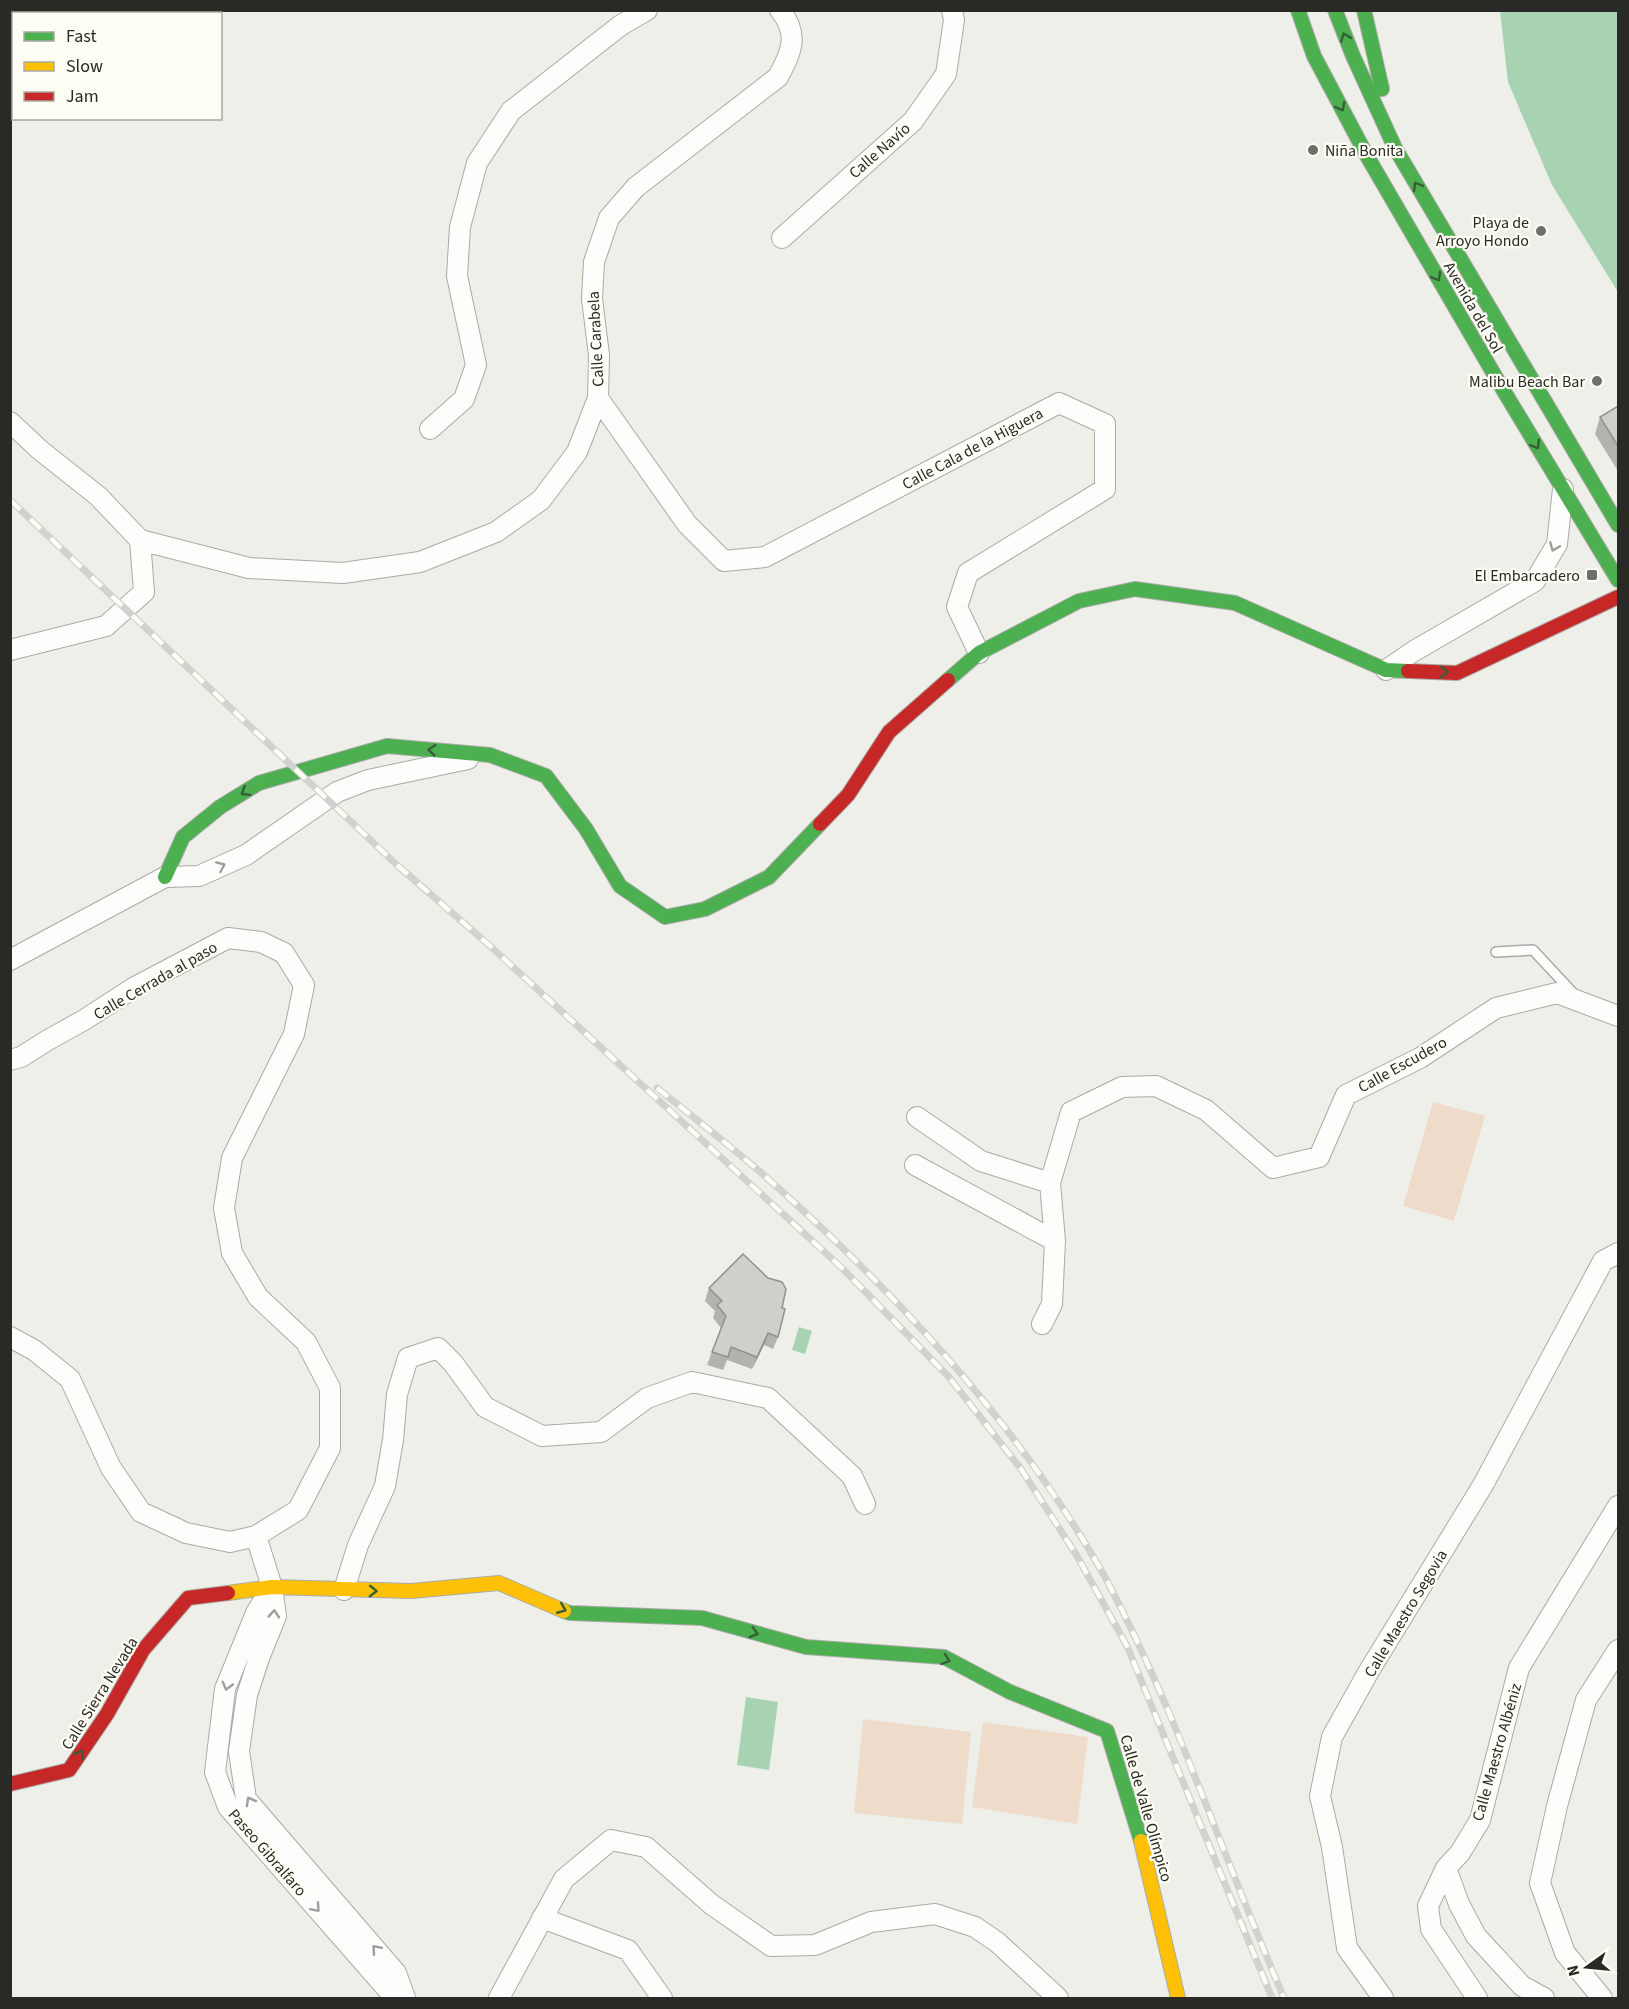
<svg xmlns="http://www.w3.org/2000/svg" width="1629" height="2009" viewBox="0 0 1629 2009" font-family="'Source Sans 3',sans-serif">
<rect width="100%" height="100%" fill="#efefea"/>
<path fill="#eedbc9" d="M 1433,1102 L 1485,1116 L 1454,1221 L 1403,1206 Z
M 863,1719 L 971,1732 L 962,1824 L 854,1813 Z
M 983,1722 L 1088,1737 L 1077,1824 L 972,1807 Z"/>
<path fill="#a7d3b3" d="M 1500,11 L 1618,11 L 1618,292 L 1552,185 L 1508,82 Z
M 799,1327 L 812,1331 L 805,1354 L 792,1350 Z
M 746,1697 L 778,1702 L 769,1770 L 737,1765 Z"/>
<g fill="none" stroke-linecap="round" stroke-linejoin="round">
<defs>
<path id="lane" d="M 1496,952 L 1533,950 L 1575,995"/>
<path id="street" d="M 173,14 L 174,10
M 10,65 L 14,64
M 782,238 L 913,121 L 946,74 L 954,20 L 952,10
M 598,398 L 687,524 L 724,561 L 765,557 L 1059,403 L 1105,424 L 1105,489 L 968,573 L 957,607 L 979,653
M 10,422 L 40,450 L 98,496 L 140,540
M 430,429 L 464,399 L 476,365 L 457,276 L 460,227 L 477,163 L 511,111 L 621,25 L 647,10
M 140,540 L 249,568 L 343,573 L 420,562 L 496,532 L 541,500 L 577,452 L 598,398 L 599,355 L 592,299 L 594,262 L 609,218 L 636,187 L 778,77 C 791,53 800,35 780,10
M 10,650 L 106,626 L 144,592 L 140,540
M 1386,670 L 1414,651 L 1535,581 L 1557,544 L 1563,489
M 10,960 L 165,877 L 199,876 L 246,855 L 337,792 L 368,780 L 468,759
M 10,1060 L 21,1057 L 48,1040 L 84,1020 L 135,987 L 228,938 L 261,942 L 284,953 L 304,985 L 294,1034 L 232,1158 L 224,1208 L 232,1253 L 258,1297 L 306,1342 L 330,1388 L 330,1448 L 298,1510 L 256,1536 L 230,1542 L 186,1533 L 141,1512 L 111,1468 L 70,1379 L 34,1350 L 10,1337
M 917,1117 L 981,1161 L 1050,1183
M 915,1165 L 1055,1241
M 1042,1324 L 1052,1304 L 1055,1241 L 1050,1183 L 1071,1112 L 1122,1087 L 1156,1086 L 1206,1110 L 1273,1168 L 1319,1157 L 1346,1095 L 1420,1058 L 1496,1008 L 1557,993 L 1618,1016
M 256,1536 L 272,1587
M 344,1590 L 358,1545 L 385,1486 L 393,1440 L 397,1394 L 408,1358 L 438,1348 L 453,1363 L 485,1407 L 542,1436 L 601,1432 L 647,1398 L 692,1382 L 768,1398 L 852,1476 L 865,1504
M 1446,1868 L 1459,1904 L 1476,1936 L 1522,1986 L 1544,1998
M 542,1918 L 628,1950 L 662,1998
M 395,1998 L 228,1807 L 215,1772 L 225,1689 L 256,1613 L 272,1587 L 276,1616 L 259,1658 L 247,1695 L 239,1751 L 246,1799 L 396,1973 L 405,1998
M 499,1998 L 564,1879 L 611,1840 L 646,1847 L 711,1904 L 771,1946 L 815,1945 L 871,1922 L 935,1914 L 975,1927 L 997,1942 L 1058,1998
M 1383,1998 L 1347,1948 L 1332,1847 L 1320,1796 L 1332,1737 L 1369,1671 L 1483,1485 L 1603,1261 L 1618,1253
M 1477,1998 L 1431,1929 L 1428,1906 L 1446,1868 L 1460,1853 L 1480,1820 L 1519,1668 L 1618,1506
M 1602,1998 L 1565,1953 L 1540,1883 L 1557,1806 L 1586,1700 L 1618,1650"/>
<path id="fast" d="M 1298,10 L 1314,56 L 1367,156 L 1505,393 L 1618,580
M 1335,10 L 1353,56 L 1395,148 L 1618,525
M 1364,10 L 1382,89
M 948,680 L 979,653 L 1079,601 L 1135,589 L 1235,603 L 1386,670 L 1408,671
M 165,877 L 183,837 L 220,807 L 259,783 L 387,746 L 490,755 L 546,776 L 586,829 L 620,886 L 665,917 L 705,909 L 769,877 L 820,824
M 564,1611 L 570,1613 L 702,1618 L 806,1647 L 944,1657 L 1010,1692 L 1107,1731 L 1141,1841"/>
<path id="slow" d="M 228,1593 L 272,1587 L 411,1591 L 499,1583 L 564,1611
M 1141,1841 L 1178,1998"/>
<path id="jam" d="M 1408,671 L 1457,673 L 1618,597
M 820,824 L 848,795 L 889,732 L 948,680
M 10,1784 L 69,1770 L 107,1714 L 143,1650 L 188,1598 L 228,1593"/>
</defs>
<use href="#lane" stroke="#aaaaa6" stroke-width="12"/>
<use href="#street" stroke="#aaaaa6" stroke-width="22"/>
<use href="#fast" stroke="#aaaaa6" stroke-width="16"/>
<use href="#slow" stroke="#aaaaa6" stroke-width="16"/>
<use href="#jam" stroke="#aaaaa6" stroke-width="16"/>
<use href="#lane" stroke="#fdfdfc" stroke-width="9"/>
<use href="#street" stroke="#fdfdfc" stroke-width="20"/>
<use href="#fast" stroke="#4caf50" stroke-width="14"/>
<use href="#slow" stroke="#ffc107" stroke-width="14"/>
<use href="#jam" stroke="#c62828" stroke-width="14"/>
<defs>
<path id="rail" d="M 10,500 L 397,865 L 489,945 L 842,1268 L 948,1376 L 1021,1469 L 1077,1556 L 1127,1646 L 1272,1998
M 657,1088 C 691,1115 725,1142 758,1170 C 889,1285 1019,1424 1105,1577 C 1129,1622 1150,1668 1170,1715 C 1209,1809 1244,1905 1284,1998"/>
</defs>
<use href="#rail" stroke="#d1d1d0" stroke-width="7"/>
<use href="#rail" stroke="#fefef5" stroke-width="4.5" stroke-dasharray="14" stroke-linecap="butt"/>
</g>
<path fill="#b2b3af" d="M 1618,406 L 1618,471 L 1595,434 L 1600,417 Z
M 709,1288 L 782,1308 L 778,1337 L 773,1349 L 764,1345 L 752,1369 L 727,1360 L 723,1370 L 707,1365 L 721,1328 L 713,1318 L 715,1311 L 705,1301 Z"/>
<path fill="#91928f" d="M 768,1333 L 764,1345 L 752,1369 L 757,1357 Z"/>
<path fill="#cfd0cc" stroke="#91928f" stroke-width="1.5" d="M 1618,406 L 1618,446 L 1600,417 Z
M 743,1254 L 768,1278 L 782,1282 L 786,1289 L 782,1308 L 785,1309 L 778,1337 L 768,1333 L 757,1357 L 731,1347 L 728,1357 L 712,1352 L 726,1316 L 717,1305 L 722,1301 L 709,1288 Z"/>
<defs><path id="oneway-chevron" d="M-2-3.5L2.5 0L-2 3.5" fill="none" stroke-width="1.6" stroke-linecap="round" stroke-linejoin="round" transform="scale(1.5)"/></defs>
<g stroke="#375f37">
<use href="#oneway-chevron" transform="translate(1345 37) rotate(-111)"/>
<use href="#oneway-chevron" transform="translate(1341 107) rotate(62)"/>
<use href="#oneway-chevron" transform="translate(1417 186) rotate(-120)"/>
<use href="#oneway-chevron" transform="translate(1437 277) rotate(60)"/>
<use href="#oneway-chevron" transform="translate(1536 445) rotate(59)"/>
<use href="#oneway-chevron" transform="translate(1444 672) rotate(2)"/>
<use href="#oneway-chevron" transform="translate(432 750) rotate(-175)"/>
<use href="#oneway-chevron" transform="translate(245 792) rotate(148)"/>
<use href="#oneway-chevron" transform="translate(373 1591) rotate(1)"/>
<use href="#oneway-chevron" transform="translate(562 1609) rotate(22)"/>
<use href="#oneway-chevron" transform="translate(754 1633) rotate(16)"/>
<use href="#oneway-chevron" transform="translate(946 1660) rotate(19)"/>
<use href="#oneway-chevron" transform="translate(80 1754) rotate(-56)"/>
</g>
<g stroke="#9e9e9c">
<use href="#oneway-chevron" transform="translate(1554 547) rotate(112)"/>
<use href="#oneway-chevron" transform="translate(221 866) rotate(-24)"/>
<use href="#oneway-chevron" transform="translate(274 1614) rotate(-86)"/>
<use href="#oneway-chevron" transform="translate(227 1686) rotate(105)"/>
<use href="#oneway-chevron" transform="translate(250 1801) rotate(-119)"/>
<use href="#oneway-chevron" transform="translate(316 1908) rotate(49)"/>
<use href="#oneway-chevron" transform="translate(376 1949) rotate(-131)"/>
</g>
<g fill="#6e6e6b" stroke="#fefef5" stroke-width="2">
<circle cx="1313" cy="150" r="6"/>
<circle cx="1541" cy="231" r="6"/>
<circle cx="1597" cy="381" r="6"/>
<rect x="1586" y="569" width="12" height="12" rx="3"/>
</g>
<g text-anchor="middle" stroke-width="4.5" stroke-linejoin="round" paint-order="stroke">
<g font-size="16" fill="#292926" stroke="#fefef5">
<text transform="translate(879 150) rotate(-41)" y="6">Calle Navío</text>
<text transform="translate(1474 307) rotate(60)" y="6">Avenida del Sol</text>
<text transform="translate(595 339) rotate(-93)" y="6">Calle Carabela</text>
<text transform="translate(972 448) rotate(-28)" y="6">Calle Cala de la Higuera</text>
<text transform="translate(155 980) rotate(-30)" y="6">Calle Cerrada al paso</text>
<text transform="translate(1402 1064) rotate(-29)" y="6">Calle Escudero</text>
<text transform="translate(1405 1613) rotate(-59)" y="6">Calle Maestro Segovia</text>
<text transform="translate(99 1693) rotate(-58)" y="6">Calle Sierra Nevada</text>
<text transform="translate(1496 1752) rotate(-74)" y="6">Calle Maestro Albéniz</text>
<text transform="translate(1147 1808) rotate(74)" y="6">Calle de Valle Olímpico</text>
<text transform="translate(268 1852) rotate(49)" y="6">Paseo Gibralfaro</text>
</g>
<g font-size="16" fill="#292926" stroke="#fefef5" text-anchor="end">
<text x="1325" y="156" text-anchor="start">Niña Bonita</text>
<text x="1529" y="228">Playa de<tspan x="1529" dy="18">Arroyo Hondo</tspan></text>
<text x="1585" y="387">Malibu Beach Bar</text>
<text x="1580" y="581">El Embarcadero</text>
</g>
</g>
<rect width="1629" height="2009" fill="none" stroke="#292926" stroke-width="24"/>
<rect x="12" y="12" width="210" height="108" fill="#fefef5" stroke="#a9a9a2" stroke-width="1.5"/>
<rect x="24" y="32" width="30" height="9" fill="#4caf50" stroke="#a9a9a2" stroke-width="1.5"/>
<text x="66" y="42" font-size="18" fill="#292926">Fast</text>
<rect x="24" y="62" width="30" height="9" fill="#ffc107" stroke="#a9a9a2" stroke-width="1.5"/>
<text x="66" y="72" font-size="18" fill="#292926">Slow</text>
<rect x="24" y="92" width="30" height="9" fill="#c62828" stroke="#a9a9a2" stroke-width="1.5"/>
<text x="66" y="102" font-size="18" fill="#292926">Jam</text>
<g transform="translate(1587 1967) rotate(255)" stroke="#fefef5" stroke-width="4.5" paint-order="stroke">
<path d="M0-4.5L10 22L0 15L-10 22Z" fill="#292926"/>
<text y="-9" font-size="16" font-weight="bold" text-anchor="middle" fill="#292926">N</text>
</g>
</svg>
